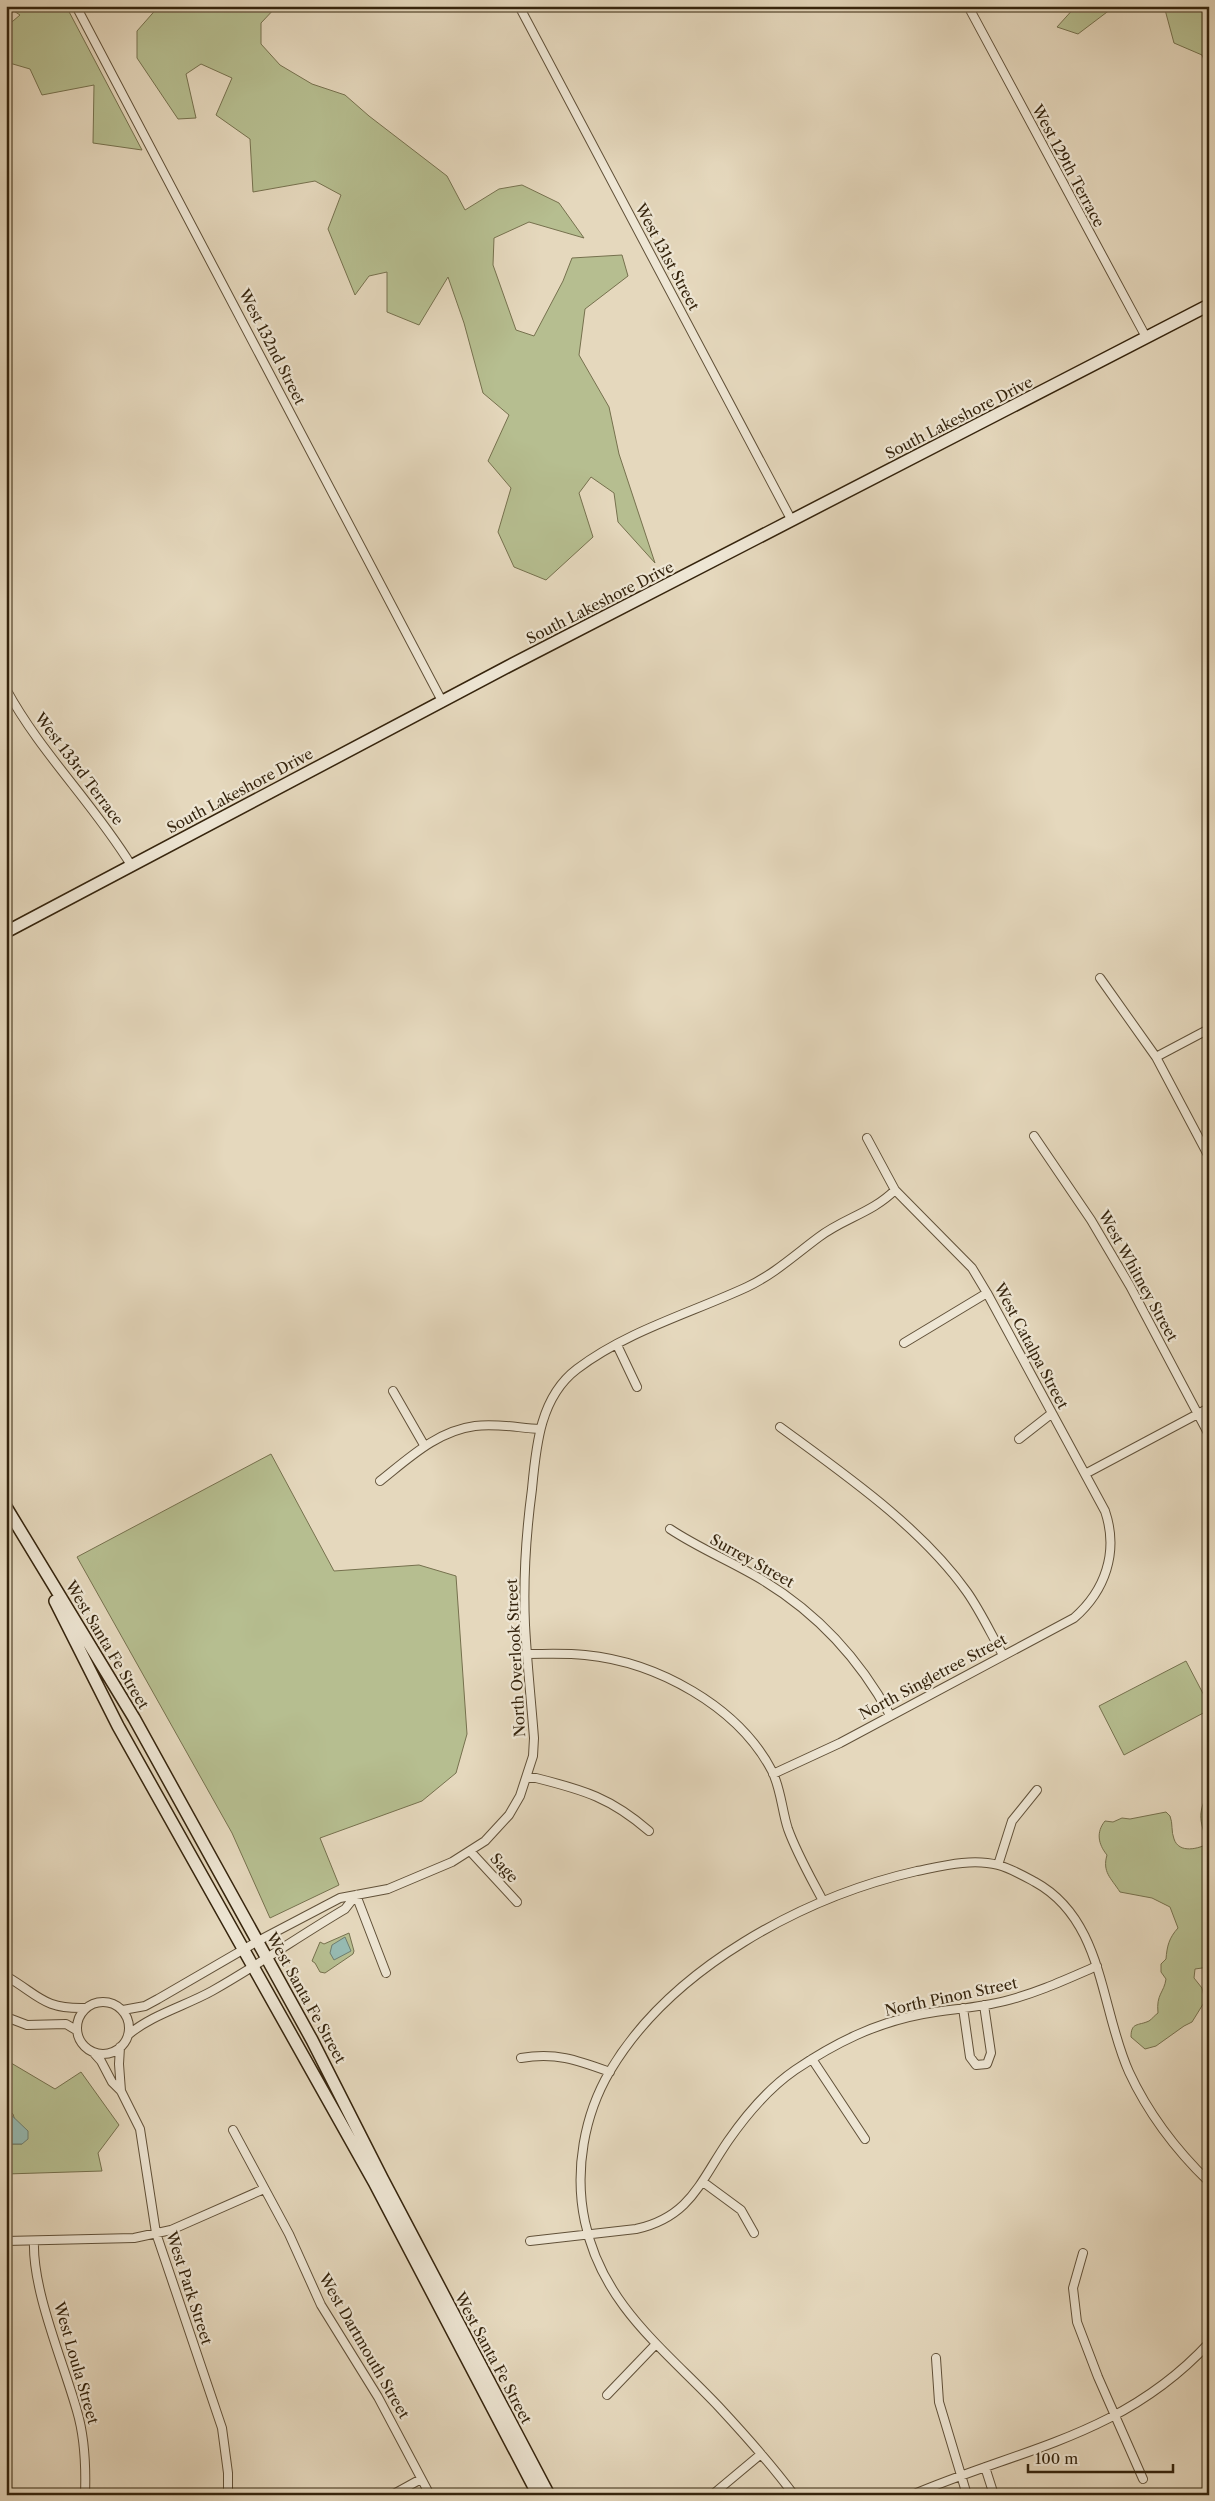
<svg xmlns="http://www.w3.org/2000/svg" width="1215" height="2501" viewBox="0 0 1215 2501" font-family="'Libre Caslon Text',serif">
<rect width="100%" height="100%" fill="#e5d8bd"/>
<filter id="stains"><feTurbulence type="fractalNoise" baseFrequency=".004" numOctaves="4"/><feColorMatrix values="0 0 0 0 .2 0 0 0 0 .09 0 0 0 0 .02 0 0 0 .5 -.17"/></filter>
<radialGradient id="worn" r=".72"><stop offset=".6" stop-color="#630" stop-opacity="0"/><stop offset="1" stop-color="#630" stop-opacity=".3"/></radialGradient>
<path fill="#b6be90" stroke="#76714e" d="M 6,6 L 66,6 L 142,150 L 93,143 L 94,85 L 42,95 L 30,69 L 6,62 L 6,27 L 20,15 Z
M 159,6 L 277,6 L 261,23 L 261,44 L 280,65 L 312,84 L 345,95 L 369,116 L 447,176 L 465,210 L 499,189 L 522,185 L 559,203 L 584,238 L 529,222 L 494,238 L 493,265 L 516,330 L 534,336 L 563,281 L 572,258 L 622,255 L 628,276 L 585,309 L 579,355 L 609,407 L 619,454 L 655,563 L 618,522 L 614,493 L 591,477 L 579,493 L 593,537 L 546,580 L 514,567 L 498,532 L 511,488 L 488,461 L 509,415 L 483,393 L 464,323 L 448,277 L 419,325 L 387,312 L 387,272 L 369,276 L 355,295 L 328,229 L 341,195 L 315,181 L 253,192 L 250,139 L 216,115 L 232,78 L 201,64 L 186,74 L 196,118 L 178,119 L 137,58 L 137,31 Z
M 1076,6 L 1115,6 L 1078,34 L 1057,27 Z
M 1164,6 L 1209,6 L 1209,72 L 1202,55 L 1174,43 Z
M 271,1454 L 334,1571 L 419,1565 L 456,1576 L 467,1734 L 456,1773 L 422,1801 L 320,1838 L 339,1885 L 270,1918 L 232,1833 L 77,1557 Z
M 1186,1661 L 1209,1705 L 1209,1710 L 1124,1755 L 1099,1706 Z
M 1209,1792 L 1209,1839 L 1207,1840 C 1199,1821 1198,1810 1209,1792 Z
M 1166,1812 L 1170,1816 C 1173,1823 1171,1832 1174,1839 C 1179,1854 1199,1849 1209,1843 L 1209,1967 L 1195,1969 L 1194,1978 L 1202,1988 L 1205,2001 L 1192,2022 L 1184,2026 L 1156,2046 L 1145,2049 L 1131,2037 C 1131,2022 1138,2026 1149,2021 C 1152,2019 1155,2015 1158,2013 C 1156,1994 1164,1993 1166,1979 L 1161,1972 L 1161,1964 L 1166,1959 C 1167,1946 1169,1938 1178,1928 L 1170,1907 L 1152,1898 L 1120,1892 C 1111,1878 1102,1872 1107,1855 C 1098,1844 1096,1832 1105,1821 L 1113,1822 L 1122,1818 L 1130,1819 Z
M 349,1933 L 354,1951 L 353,1954 L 325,1973 L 320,1972 L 315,1963 L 312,1961 L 320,1942 L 324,1944 Z
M 6,2060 L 55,2089 L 81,2072 L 119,2125 L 98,2153 L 102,2171 L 6,2174 L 6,2144 L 22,2144 L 13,2114 L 6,2110 Z"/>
<path fill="#96bab2" stroke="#6f7e70" d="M 345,1937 L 351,1951 L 334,1960 L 330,1953 L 332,1945 Z
M 6,2110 L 28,2131 L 28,2139 L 22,2144 L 6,2144 Z"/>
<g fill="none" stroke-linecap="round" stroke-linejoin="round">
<defs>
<path id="street" d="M 76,6 L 442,701
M 519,6 L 792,521
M 968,6 L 1146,337
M 6,689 C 40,752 93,803 131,865
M 1100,978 L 1156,1057 L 1209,1157
M 1156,1057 L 1209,1029
M 1034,1136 L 1091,1220 L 1130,1286 L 1209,1435
M 904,1343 L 987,1293
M 617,1345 L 637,1387
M 393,1391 L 424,1445
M 780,1427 C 844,1474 921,1527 967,1592 C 981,1612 991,1634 1003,1655
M 1019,1439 L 1051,1414
M 1085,1474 L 1209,1408
M 380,1481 C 409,1458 437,1431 475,1426 C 497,1423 519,1428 540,1429
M 670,1529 C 700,1549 733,1562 764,1581 C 818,1614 860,1660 890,1715
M 528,1654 C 547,1654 566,1653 585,1655 C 657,1662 738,1706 772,1771 C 781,1789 782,1811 788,1829 C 797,1854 811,1878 823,1901
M 773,1774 L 840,1743 L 1074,1618 C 1105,1591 1119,1552 1105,1511 L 987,1293 L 972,1268 L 895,1190 L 867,1138
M 527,1778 L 536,1778 C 584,1790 611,1798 649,1831
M 470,1851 L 517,1902
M 998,1865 L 1012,1821 L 1037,1790
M 356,1895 L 386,1973
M 6,1976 C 40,1996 43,2009 85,2008
M77 2028a26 26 0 1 1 52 0a26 26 0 1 1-52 0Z
M 963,2008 L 970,2057 L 976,2065 L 987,2064 L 991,2053 L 984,2005
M 123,2010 L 145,2006 L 158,1999 L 258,1941 L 340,1898 L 388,1889 L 452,1862 L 485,1841 L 509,1815 L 520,1796 L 533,1756 L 534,1738 C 531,1700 527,1662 525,1625 C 523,1579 526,1534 532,1489 C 536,1446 540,1397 577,1369 C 627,1331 691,1313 747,1287 C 773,1275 796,1254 819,1237 C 844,1218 872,1213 895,1190
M 6,2017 L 27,2025 L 66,2024 L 76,2030
M 128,2035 C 151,2015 185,2006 212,1991 C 258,1965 301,1935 345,1909 L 356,1895
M 120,2047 L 119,2064 L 121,2091
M 93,2052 L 101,2061 L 112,2082 L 121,2091 L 140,2129 L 156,2233 L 222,2428 L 228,2473 L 228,2495
M 521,2058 C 556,2052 577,2060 610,2072
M 812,2059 L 865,2139
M 233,2130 L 289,2234 L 321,2305 L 378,2397 L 430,2495
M 703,2182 L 741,2210 L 754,2233
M 6,2241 L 134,2238 L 171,2230 L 264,2189
M 34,2241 C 32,2290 63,2361 77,2411 C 85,2438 86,2467 85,2495
M 530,2241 L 636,2229 C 690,2217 700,2182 728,2141 C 746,2115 769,2088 795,2070 C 835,2043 875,2023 923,2014 C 950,2009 978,2008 1005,2001 C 1037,1993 1067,1979 1097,1966
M 1083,2253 L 1073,2288 L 1077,2322 L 1098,2377 L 1143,2479
M 936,2358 L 939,2402 L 967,2495
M 607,2395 L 656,2344
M 985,2467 L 994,2495
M 392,2495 L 421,2479
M 712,2495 L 761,2454
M 794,2495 C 771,2464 745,2435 719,2407 C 664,2349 602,2304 585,2222 C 574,2171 584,2115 610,2071 C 671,1968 803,1897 917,1871 C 942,1866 972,1858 998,1865 C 1010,1868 1024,1876 1035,1882 C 1104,1920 1100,2008 1129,2072 C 1148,2113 1176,2150 1209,2182
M 912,2495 C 1022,2448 1123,2436 1209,2343"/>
<path id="secondary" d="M 6,932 L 507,667 L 1209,305
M 6,1507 L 134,1718 L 312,2040 L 382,2178 L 549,2495
M 55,1601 L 118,1726 L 374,2182 L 538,2495"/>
</defs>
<use href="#street" stroke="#615139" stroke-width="10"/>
<use href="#secondary" stroke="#35240d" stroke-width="14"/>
<use href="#street" stroke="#eee6d4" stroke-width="8"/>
<use href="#secondary" stroke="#eee6d4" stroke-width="11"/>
</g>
<g text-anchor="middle" stroke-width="4.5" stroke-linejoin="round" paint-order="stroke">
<g font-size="15" fill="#35240d" stroke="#eee6d4">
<text transform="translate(1068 166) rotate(62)" y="5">West 129th Terrace</text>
<text transform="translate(667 257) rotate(62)" y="5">West 131st Street</text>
<text transform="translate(272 347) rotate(63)" y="5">West 132nd Street</text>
<text transform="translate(959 418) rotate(-27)" y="5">South Lakeshore Drive</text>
<text transform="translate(600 603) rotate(-27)" y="5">South Lakeshore Drive</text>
<text transform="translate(79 769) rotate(53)" y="5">West 133rd Terrace</text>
<text transform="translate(240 791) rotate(-28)" y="5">South Lakeshore Drive</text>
<text transform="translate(1138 1276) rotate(61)" y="5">West Whitney Street</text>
<text transform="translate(1031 1346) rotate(62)" y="5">West Catalpa Street</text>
<text transform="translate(752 1561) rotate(29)" y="5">Surrey Street</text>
<text transform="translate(107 1645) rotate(59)" y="5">West Santa Fe Street</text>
<text transform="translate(516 1658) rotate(-93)" y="5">North Overlook Street</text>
<text transform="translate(933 1677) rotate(-28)" y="5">North Singletree Street</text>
<text transform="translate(504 1868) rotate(48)" y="5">Sage</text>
<text transform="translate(951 1997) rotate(-12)" y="5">North Pinon Street</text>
<text transform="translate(306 1998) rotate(61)" y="5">West Santa Fe Street</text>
<text transform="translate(189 2288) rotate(72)" y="5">West Park Street</text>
<text transform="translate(364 2346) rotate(60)" y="5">West Dartmouth Street</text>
<text transform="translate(493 2358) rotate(62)" y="5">West Santa Fe Street</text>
<text transform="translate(76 2363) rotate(74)" y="5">West Loula Street</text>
</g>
</g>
<rect width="1215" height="2501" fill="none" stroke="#e5d8bd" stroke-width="25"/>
<rect x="8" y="8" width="1200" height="2486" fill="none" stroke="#35240d" stroke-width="2.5"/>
<rect x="12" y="12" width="1190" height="2476" fill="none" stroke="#35240d"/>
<path d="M1028 2464v8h145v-8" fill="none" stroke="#35240d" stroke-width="2.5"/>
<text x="1035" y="2464" font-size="15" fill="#35240d" stroke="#eee6d4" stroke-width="4" paint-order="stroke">100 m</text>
<rect width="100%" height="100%" filter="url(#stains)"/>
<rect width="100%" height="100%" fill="url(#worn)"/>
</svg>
